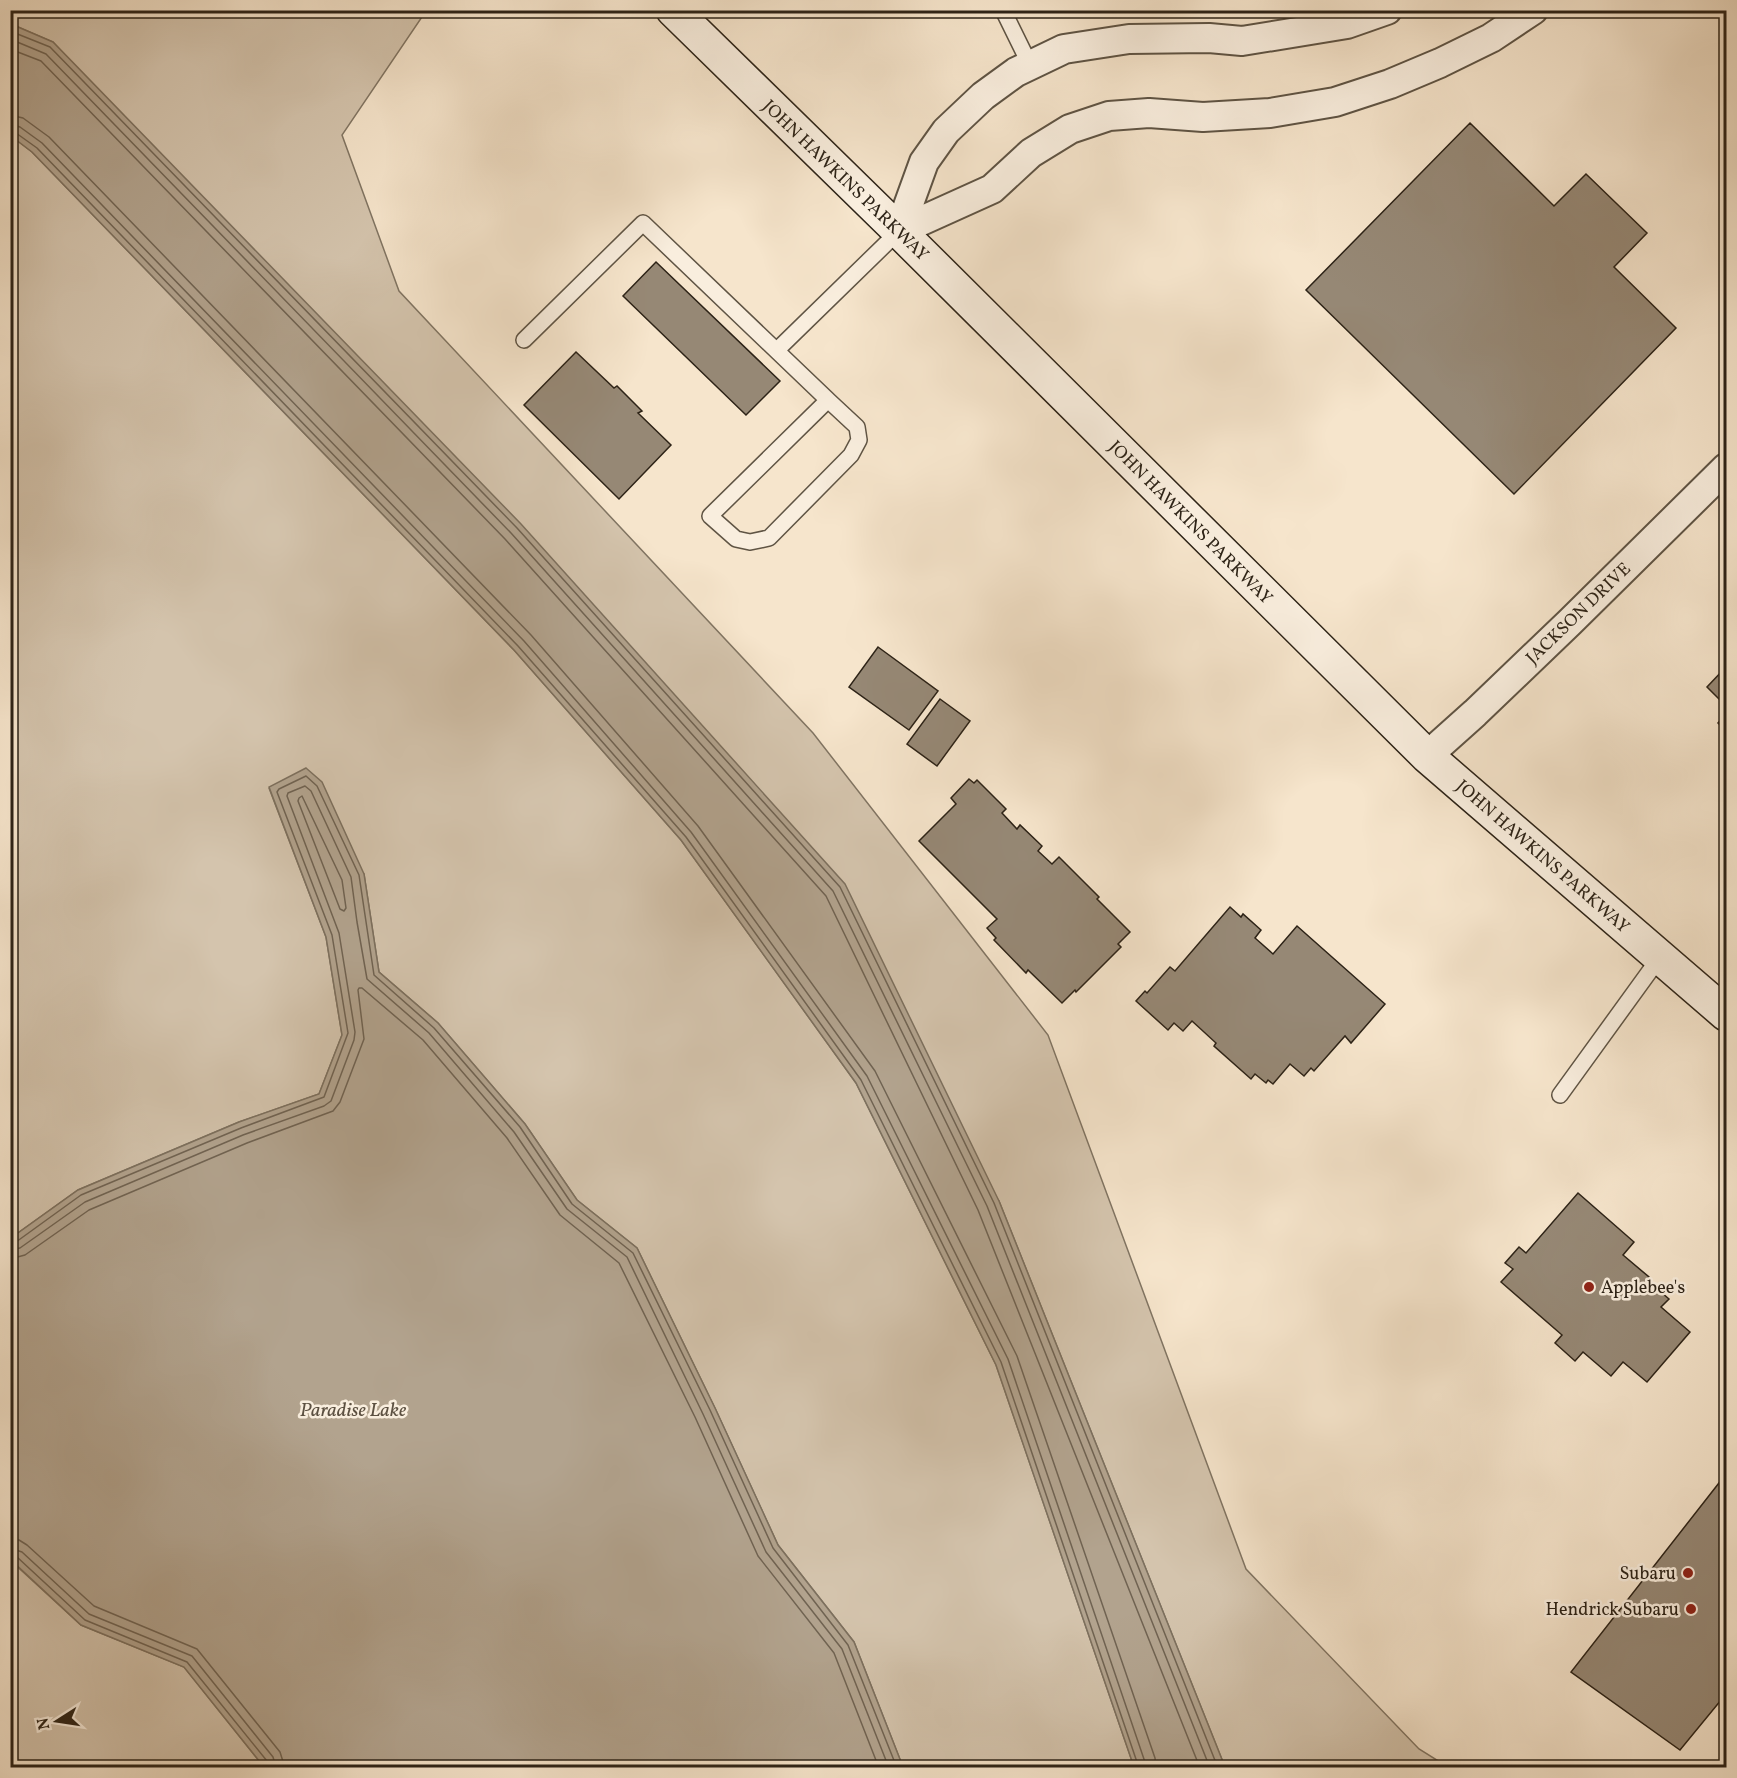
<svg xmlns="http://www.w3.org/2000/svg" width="1737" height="1778" viewBox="0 0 1737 1778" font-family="Vollkorn,serif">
<rect width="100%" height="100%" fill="#f6e5cc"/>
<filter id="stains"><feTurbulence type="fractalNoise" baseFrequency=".00333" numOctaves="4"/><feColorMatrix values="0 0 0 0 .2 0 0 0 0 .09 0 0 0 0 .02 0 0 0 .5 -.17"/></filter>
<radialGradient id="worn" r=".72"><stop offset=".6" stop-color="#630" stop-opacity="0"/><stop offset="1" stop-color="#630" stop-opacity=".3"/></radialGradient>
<path fill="#d4c4ad" stroke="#807462" stroke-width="1.5" d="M 10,11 L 426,11 L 342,135 L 399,291 L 813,733 L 1048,1035 L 1246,1569 L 1419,1749 L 1448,1767 L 1225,1767 L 999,1201 L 53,42 L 11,24 Z
M 11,136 L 32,152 L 514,650 L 681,840 L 856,1083 L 996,1365 L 1134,1767 L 903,1767 L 854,1642 L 778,1545 L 715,1408 L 637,1248 L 577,1200 L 525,1124 L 438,1023 L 379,972 L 364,874 L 269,788 L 326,937 L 342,1035 L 319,1094 L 239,1122 L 78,1190 L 11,1238 Z
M 10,1560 L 81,1625 L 184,1667 L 264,1767 L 11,1767 Z"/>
<path fill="#b2a38e" stroke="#7d705e" stroke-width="1.5" d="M 11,24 L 53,42 L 521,524 L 845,884 L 999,1201 L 1225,1767 L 1134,1767 L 996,1365 L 856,1083 L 681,840 L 514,650 L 32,152 L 11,136 Z
M 306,768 L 322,782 L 364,874 L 379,972 L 438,1023 L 525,1124 L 577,1200 L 637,1248 L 715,1408 L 778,1545 L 854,1642 L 903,1767 L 264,1767 L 184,1667 L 81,1625 L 11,1560 L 11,1238 L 78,1190 L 239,1122 L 319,1094 L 342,1035 L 326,937 L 269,787 Z"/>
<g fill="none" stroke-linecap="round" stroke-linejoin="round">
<path stroke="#706352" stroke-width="1.5" d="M 10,31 L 50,47 L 517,528 L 840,887 L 994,1203 L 1218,1768
M 10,39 L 46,54 L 511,533 L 833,891 L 987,1206 L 1210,1768
M 10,49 L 41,61 L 505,539 L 826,896 L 978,1210 L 1200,1768
M 10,115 L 23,118 L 49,137 L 531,635 L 698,826 L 875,1071 L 1017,1356 L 1155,1758 L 1156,1768
M 10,124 L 20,127 L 42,143 L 524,641 L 691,832 L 867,1076 L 1008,1359 L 1147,1768
M 10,132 L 16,133 L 37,148 L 518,646 L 686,837 L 861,1080 L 1001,1362 L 1139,1768
M 302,796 L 342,880 L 346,908 L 344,911 L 340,909 L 298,801 L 299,798 Z
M 10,1243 L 16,1242 L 81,1195 L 241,1128 L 324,1097 L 348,1033 L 332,935 L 277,792 L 279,789 L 306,776 L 317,786 L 359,875 L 374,975 L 434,1028 L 520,1127 L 572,1204 L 633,1253 L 710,1410 L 773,1548 L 848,1645 L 897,1768
M 10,1250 L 20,1248 L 85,1202 L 243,1135 L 324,1106 L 331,1101 L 354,1040 L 355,1032 L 339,933 L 287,796 L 288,793 L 305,786 L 311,791 L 351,877 L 357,922 L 367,979 L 429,1033 L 514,1132 L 567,1209 L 627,1257 L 703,1414 L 766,1552 L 842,1649 L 889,1768
M 10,1259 L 25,1255 L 89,1210 L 247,1143 L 333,1111 L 340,1102 L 364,1039 L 358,990 L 359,988 L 362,988 L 423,1040 L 507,1138 L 560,1215 L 619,1263 L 695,1417 L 758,1556 L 834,1653 L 879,1768
M 10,1539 L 19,1540 L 27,1545 L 94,1606 L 197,1649 L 280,1752 L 285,1768
M 10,1548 L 22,1552 L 89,1614 L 192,1656 L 273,1757 L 276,1768
M 10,1556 L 17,1557 L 85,1620 L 187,1662 L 267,1761 L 268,1768"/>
</g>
<path fill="#968875" stroke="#2d2317" stroke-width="1.5" d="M 1470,123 L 1554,206 L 1586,174 L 1647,233 L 1614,267 L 1676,328 L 1514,494 L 1306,290 Z
M 656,262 L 780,381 L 746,415 L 623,296 Z
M 576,352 L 614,388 L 617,386 L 642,411 L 638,413 L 671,445 L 619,499 L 524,405 Z
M 878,647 L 938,691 L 909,730 L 849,687 Z
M 1726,667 L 1726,706 L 1707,687 Z
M 940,699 L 970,721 L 937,766 L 907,744 Z
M 1726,714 L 1726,731 L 1718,723 Z
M 969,779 L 974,783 L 977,780 L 1006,809 L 1002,813 L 1017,829 L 1020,825 L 1042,846 L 1038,851 L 1052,864 L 1059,857 L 1099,897 L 1097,899 L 1130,932 L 1118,944 L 1121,947 L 1076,992 L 1075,990 L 1062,1003 L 1028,970 L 1026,973 L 994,940 L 996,938 L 987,928 L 997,919 L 919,841 L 956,804 L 951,798 Z
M 1230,907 L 1241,917 L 1243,914 L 1261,930 L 1255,938 L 1273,954 L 1297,926 L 1385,1004 L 1351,1043 L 1345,1036 L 1314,1071 L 1311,1068 L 1304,1076 L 1290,1064 L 1273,1084 L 1268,1080 L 1266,1083 L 1255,1074 L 1251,1079 L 1214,1046 L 1216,1043 L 1192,1021 L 1183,1031 L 1174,1023 L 1168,1030 L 1136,1001 L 1145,991 L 1147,993 L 1170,967 L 1175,971 Z
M 1578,1193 L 1634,1242 L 1623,1255 L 1649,1277 L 1647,1280 L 1669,1299 L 1661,1307 L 1690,1332 L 1647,1382 L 1623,1362 L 1611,1376 L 1583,1352 L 1575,1361 L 1555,1343 L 1562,1335 L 1501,1282 L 1513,1269 L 1505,1263 L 1519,1247 L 1526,1253 Z
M 1726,1474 L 1726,1694 L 1680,1750 L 1571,1672 Z"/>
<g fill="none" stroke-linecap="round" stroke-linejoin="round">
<defs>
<path id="lane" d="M 1003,10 L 1030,65
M 524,340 L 643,223 L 828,400 L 710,516 L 736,539 L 750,542 L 769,538 L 851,455 L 859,440 L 857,427 L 828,400
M 777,350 L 899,231
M 1560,1095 L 1660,957"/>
<path id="street" d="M 899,231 L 992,189 L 1031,153 L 1070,129 L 1109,116 L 1149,113 L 1203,117 L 1270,113 L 1335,102 L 1390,84 L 1440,63 L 1491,38 L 1533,10
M 899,231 L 924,162 L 946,131 L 983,96 L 1016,72 L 1064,49 L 1129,39 L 1209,38 L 1242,41 L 1347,24 L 1387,10
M 1427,756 L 1475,713 L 1570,622 L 1726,468"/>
<path id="secondary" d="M 673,10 L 899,231 L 1427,756 L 1726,1014"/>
</defs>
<use href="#lane" stroke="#5f5444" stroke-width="18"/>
<use href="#street" stroke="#5f5444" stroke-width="32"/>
<use href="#secondary" stroke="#2d2317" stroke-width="36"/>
<use href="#lane" stroke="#f9eede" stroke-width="15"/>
<use href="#street" stroke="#f9eede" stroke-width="28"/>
<use href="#secondary" stroke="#f9eede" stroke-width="33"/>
</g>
<g fill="#8f2418" stroke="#f9eede" stroke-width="2">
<circle cx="1589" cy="1287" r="6"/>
<circle cx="1688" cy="1573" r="6"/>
<circle cx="1691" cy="1609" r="6"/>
</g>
<g text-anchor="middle" stroke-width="5" stroke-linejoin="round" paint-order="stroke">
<g font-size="18" fill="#2d2317" stroke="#f9eede">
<text transform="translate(846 180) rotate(44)" y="6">JOHN HAWKINS PARKWAY</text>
<text transform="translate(1191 522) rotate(45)" y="6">JOHN HAWKINS PARKWAY</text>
<text transform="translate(1578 613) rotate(-44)" y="6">JACKSON DRIVE</text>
<text transform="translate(1543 856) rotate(41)" y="6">JOHN HAWKINS PARKWAY</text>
</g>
<g font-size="18" fill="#2d2317" stroke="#f9eede" text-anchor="end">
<text x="1601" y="1293" text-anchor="start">Applebee's</text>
<text x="1676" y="1579">Subaru</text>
<text x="1679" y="1615">Hendrick Subaru</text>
</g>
<g font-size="20" font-style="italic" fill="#5c5041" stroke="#f9eede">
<text x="353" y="1416">Paradise Lake</text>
</g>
</g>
<rect width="1737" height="1778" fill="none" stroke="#f6e5cc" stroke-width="36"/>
<rect x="12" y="12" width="1713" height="1754" fill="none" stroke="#2d2317" stroke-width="3"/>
<rect x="18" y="18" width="1701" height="1742" fill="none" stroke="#2d2317" stroke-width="1.5"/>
<g transform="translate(57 1721) rotate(258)" stroke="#f9eede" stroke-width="4.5" paint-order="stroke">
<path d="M0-4.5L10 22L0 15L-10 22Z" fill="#2d2317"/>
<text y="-9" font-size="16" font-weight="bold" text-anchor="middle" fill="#2d2317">N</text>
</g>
<rect width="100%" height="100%" filter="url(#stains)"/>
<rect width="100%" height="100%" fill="url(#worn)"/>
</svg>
